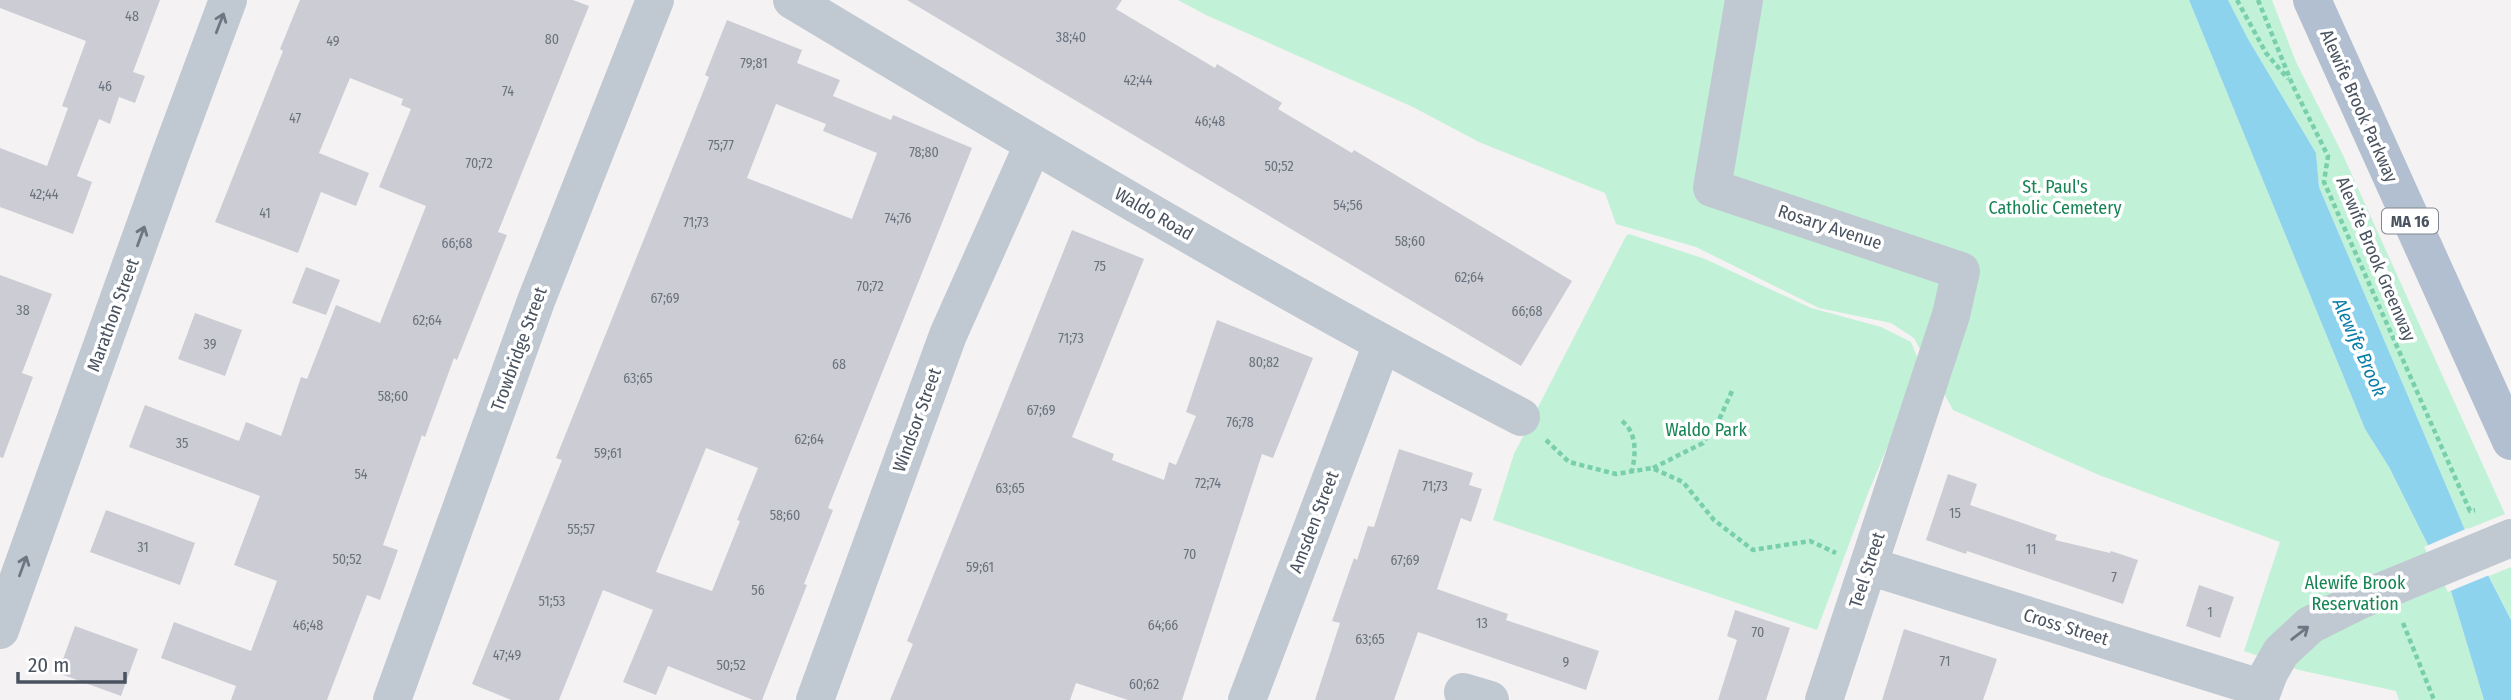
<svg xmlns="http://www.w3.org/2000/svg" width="2511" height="700" viewBox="0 0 2511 700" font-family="'Fira Sans Condensed',sans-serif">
<rect width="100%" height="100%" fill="#f4f2f2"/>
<path fill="#c1f1d7" d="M 1178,0 L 2189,0 L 2365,429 L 2389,467 L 2451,591 L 2484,700 L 2399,700 L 2396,691 L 2299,670 L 2244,651 L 2280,542 L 2099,475 L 1953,410 L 1914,338 L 1891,323 L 1819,308 L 1696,247 L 1616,224 L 1605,193 L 1479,142 L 1413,107 L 1206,15 Z
M 2228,0 L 2272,0 L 2296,62 L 2342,153 L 2505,514 L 2465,530 L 2319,187 L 2316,153 L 2248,39 Z
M 1629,234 L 1705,259 L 1811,308 L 1881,327 L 1911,342 L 1918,359 L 1905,405 L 1868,493 L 1817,630 L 1493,520 L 1514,454 L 1626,236 Z
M 2511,567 L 2511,620 L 2489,576 Z"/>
<path fill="#8ed3ee" d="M 2189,0 L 2228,0 L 2248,39 L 2316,153 L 2319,187 L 2465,530 L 2511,620 L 2511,700 L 2484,700 L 2451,591 L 2389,467 L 2365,429 Z"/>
<path fill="#f4f2f2" d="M 2468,528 L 2492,574 L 2448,592 L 2424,547 Z"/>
<path fill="#cccdd4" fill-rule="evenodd" d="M 0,0 L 160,0 L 133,72 L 145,76 L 135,103 L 119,97 L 110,124 L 99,119 L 77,176 L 92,182 L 73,234 L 0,207 L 0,148 L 47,166 L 68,108 L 62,106 L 86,41 L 0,8 Z
M 300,0 L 573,0 L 589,6 L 498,232 L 507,235 L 457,360 L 454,358 L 425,437 L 422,435 L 383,545 L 398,550 L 380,600 L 367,595 L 327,700 L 231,700 L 236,686 L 161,658 L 174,622 L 251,651 L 277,581 L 234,565 L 260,496 L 129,447 L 145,405 L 239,441 L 246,422 L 281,436 L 301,377 L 307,379 L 336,305 L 380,323 L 426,206 L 379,187 L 411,109 L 401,105 L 403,99 L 350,78 L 319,153 L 369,173 L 356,206 L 321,192 L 298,253 L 215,222 L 283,51 L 280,49 Z
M 907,0 L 1122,0 L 1116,9 L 1215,68 L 1217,64 L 1282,103 L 1278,109 L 1352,153 L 1354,150 L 1572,281 L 1521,366 Z
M 727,20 L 802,50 L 797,63 L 840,80 L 833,96 L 891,120 L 893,115 L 972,148 L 828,508 L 833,510 L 804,584 L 807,585 L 762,700 L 753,700 L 668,666 L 656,695 L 623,682 L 653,610 L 603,590 L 559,700 L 511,700 L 472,684 L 562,460 L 556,458 L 709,77 L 705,75 ZM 776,104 L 826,124 L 823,131 L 877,153 L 852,219 L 747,178 ZM 706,448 L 758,468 L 737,520 L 740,521 L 712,591 L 656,572 Z
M 1072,230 L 1144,259 L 1072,437 L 1114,454 L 1112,460 L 1164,480 L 1169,462 L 1176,465 L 1196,416 L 1186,412 L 1217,320 L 1313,358 L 1273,458 L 1262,454 L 1182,700 L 1128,700 L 1076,683 L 1070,700 L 890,700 L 913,644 L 907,641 Z
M 306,267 L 340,280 L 326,315 L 292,303 Z
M 0,275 L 52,294 L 22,373 L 33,377 L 3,458 L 0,457 Z
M 195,313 L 242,330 L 225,376 L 178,359 Z
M 1399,449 L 1473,473 L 1469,485 L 1482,489 L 1471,522 L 1461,518 L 1437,589 L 1508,614 L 1506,620 L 1599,651 L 1586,690 L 1418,632 L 1394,700 L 1315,700 L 1340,623 L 1332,621 L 1354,558 L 1357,560 L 1368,526 L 1374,527 Z
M 1948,474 L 1977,484 L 1970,505 L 2057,535 L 2055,540 L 2110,553 L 2111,551 L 2138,560 L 2123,604 L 1967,551 L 1966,554 L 1926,540 Z
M 106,510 L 195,543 L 180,585 L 90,552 Z
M 2199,585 L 2234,597 L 2220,638 L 2186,626 Z
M 1735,610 L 1790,628 L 1766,700 L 1718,700 L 1737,640 L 1727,636 Z
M 75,626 L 138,649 L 121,696 L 58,673 Z
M 1904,629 L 1997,659 L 1983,700 L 1882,700 Z"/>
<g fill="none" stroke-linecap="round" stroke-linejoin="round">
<path stroke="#78cfaa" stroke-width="4.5" stroke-dasharray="5 3.5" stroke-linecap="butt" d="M 2237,0 L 2266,53 L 2288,79
M 2258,0 L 2293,86 L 2328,156 L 2324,182 L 2470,511 L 2475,510
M 1622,421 C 1637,433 1636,453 1632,471
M 1546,440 L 1569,462 L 1616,474 L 1652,468 L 1683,482 L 1714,520 L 1753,550 L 1810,541 L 1836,553
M 1653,468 L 1703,443 L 1719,420 L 1732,391
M 2403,623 L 2434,700"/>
<path stroke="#c0c8d1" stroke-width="38" d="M 792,0 C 1032,144 1273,288 1521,417
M 1744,0 L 1712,188 L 1961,271 L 1951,315 L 1824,700
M 1869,566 L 2263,689
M 0,630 L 170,156 L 228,0
M 1463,692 L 1490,700
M 392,700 L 536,301 L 655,0
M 815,700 L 948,335 L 1033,145
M 1247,700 L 1382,344
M 2259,700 L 2269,673 L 2281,652 L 2310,625 L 2358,601 L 2511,538"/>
<path stroke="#b2bfd0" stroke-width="38" d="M 2312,0 L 2511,441"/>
</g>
<defs><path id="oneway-shaft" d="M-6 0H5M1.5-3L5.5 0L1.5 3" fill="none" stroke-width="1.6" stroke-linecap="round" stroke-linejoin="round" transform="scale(1.75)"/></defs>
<g stroke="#6d7682">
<use href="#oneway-shaft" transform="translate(220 23) rotate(-69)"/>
<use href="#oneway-shaft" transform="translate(141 236) rotate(-70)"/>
<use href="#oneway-shaft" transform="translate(23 566) rotate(-70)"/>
<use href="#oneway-shaft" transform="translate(2300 633) rotate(-38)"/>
</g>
<g text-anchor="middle" stroke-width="7" stroke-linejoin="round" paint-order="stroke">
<g font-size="14" fill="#6a727d">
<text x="132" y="21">48</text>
<text x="1071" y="42">38;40</text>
<text x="552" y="44">80</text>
<text x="333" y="46">49</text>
<text x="754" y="68">79;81</text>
<text x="1138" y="85">42;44</text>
<text x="105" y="91">46</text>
<text x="508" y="96">74</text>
<text x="295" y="123">47</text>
<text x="1210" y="126">46;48</text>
<text x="721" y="150">75;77</text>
<text x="924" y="157">78;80</text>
<text x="479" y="168">70;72</text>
<text x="1279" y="171">50;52</text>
<text x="44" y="199">42;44</text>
<text x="1348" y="210">54;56</text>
<text x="265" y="218">41</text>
<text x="898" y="223">74;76</text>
<text x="696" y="227">71;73</text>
<text x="1410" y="246">58;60</text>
<text x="457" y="248">66;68</text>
<text x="1100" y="271">75</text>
<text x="1469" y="282">62;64</text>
<text x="870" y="291">70;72</text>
<text x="665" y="303">67;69</text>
<text x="23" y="315">38</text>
<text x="1527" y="316">66;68</text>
<text x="427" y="325">62;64</text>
<text x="1071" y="343">71;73</text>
<text x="210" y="349">39</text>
<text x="1264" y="367">80;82</text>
<text x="839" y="369">68</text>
<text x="638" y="383">63;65</text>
<text x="393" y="401">58;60</text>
<text x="1041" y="415">67;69</text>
<text x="1240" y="427">76;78</text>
<text x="809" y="444">62;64</text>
<text x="182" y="448">35</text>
<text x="608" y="458">59;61</text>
<text x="361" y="479">54</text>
<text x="1208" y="488">72;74</text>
<text x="1435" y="491">71;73</text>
<text x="1010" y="493">63;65</text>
<text x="1955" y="518">15</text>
<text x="785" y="520">58;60</text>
<text x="581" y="534">55;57</text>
<text x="143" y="552">31</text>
<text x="2031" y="554">11</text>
<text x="1190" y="559">70</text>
<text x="347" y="564">50;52</text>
<text x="1405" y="565">67;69</text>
<text x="980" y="572">59;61</text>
<text x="2114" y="582">7</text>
<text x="758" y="595">56</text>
<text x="552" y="606">51;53</text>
<text x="2210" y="617">1</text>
<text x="1482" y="628">13</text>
<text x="308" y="630">46;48</text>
<text x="1163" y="630">64;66</text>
<text x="1758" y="637">70</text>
<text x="1370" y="644">63;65</text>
<text x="507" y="660">47;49</text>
<text x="1945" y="666">71</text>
<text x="1566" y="667">9</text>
<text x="731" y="670">50;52</text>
<text x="1144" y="689">60;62</text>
</g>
<rect fill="#fff" stroke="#808790" stroke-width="2" x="2382" y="208.5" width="56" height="25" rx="5"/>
<g font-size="16" font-weight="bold" fill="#495360">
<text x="2410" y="227">MA 16</text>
</g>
<g font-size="18" fill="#495360" stroke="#fff">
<text transform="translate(2359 106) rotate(66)" y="6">Alewife Brook Parkway</text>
<text transform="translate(1154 214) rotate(30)" y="6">Waldo Road</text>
<text transform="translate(1830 227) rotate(18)" y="6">Rosary Avenue</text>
<text transform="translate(2376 259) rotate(67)" y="6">Alewife Brook Greenway</text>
<text transform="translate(113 315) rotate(-70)" y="6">Marathon Street</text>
<text transform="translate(519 349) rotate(-70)" y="6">Trowbridge Street</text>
<text transform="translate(917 420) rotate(-70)" y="6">Windsor Street</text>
<text transform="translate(1314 522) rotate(-69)" y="6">Amsden Street</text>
<text transform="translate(1867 570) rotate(-72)" y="6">Teel Street</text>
<text transform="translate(2066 627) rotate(17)" y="6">Cross Street</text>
</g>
<g font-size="18" fill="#178455" stroke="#fff">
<text x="2055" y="193">St. Paul's<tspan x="2055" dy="21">Catholic Cemetery</tspan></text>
<text x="1706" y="436">Waldo Park</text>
<text x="2355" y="589">Alewife Brook<tspan x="2355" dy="21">Reservation</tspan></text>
</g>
<g font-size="19" font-style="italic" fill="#0b7da9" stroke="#fff">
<text transform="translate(2360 347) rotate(66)" y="7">Alewife Brook</text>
</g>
</g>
<path d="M18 672v10h107v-10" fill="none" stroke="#495360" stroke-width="3.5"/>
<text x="28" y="672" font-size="21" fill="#495360" stroke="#ffffff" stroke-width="5" paint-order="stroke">20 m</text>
</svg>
